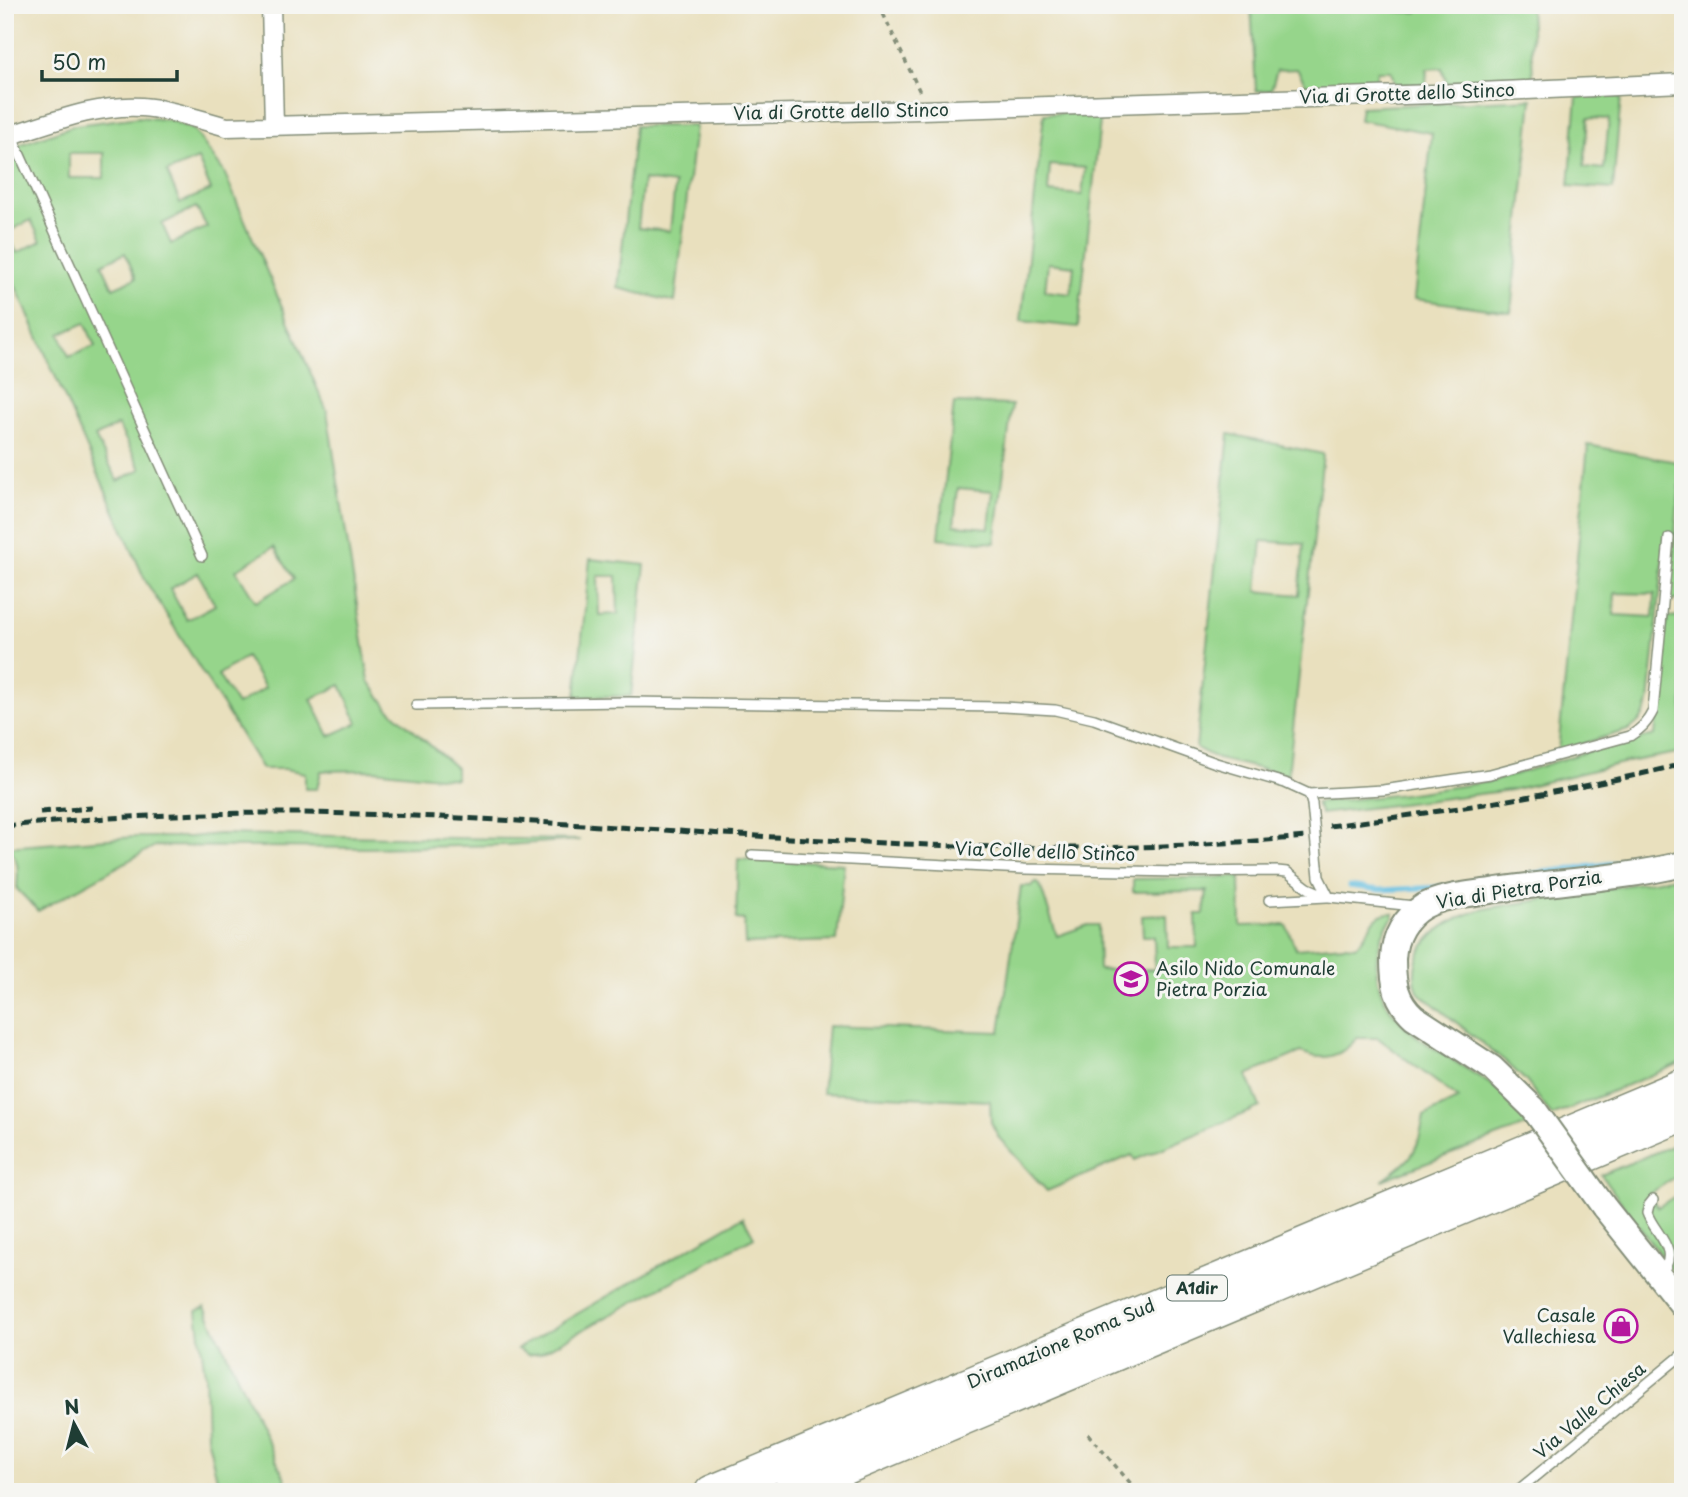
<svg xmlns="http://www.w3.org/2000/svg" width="1688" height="1497" viewBox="0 0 1688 1497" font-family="'Playpen Sans',sans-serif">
<rect width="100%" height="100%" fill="#f6f6f2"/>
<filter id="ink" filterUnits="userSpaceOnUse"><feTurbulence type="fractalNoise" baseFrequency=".0143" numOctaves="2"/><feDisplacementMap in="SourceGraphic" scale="14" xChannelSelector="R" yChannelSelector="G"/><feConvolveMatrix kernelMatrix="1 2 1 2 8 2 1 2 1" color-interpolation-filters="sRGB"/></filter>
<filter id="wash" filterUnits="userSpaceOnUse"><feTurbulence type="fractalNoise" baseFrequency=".00686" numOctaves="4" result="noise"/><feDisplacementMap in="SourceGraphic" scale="28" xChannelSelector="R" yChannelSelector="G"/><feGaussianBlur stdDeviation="1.57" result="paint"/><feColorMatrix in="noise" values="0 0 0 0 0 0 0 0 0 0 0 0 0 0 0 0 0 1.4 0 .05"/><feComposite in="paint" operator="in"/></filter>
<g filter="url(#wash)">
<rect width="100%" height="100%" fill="#e9e0be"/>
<path fill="#96d58b" stroke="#5a8960" stroke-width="2" fill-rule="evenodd" d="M 1251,5 L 1396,5 L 1397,12 L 1417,12 L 1417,5 L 1530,5 L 1533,80 L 1447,83 L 1442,68 L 1427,69 L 1426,84 L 1395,85 L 1391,71 L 1377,71 L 1375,86 L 1308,88 L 1297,69 L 1277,70 L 1271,90 L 1256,91 Z
M 1621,96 L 1613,189 L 1569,186 L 1577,97 ZM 1588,118 L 1609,119 L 1604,169 L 1584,167 Z
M 1532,99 L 1511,312 L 1414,299 L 1432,133 L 1359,120 L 1361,107 Z
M 1101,112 L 1078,327 L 1021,321 L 1044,114 ZM 1050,165 L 1085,168 L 1082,195 L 1048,192 ZM 1048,263 L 1074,266 L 1071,294 L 1045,291 Z
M 139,117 L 170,120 L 194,130 L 224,172 L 327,411 L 369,681 L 388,708 L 456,768 L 456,779 L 374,770 L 321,771 L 317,789 L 305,789 L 305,773 L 285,769 L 262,769 L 145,580 L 5,262 L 5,150 L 75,125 ZM 69,153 L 104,153 L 104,178 L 69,178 ZM 198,159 L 211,190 L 180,203 L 167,172 ZM 196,207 L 207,227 L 171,244 L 162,224 ZM 31,220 L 41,241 L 17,253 L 7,232 ZM 125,253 L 136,278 L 113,288 L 102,264 ZM 85,323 L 95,346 L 69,357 L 60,334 ZM 118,425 L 141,469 L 118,481 L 95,437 ZM 274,547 L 294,579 L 256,602 L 236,570 ZM 198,573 L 215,605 L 187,620 L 170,589 ZM 246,657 L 265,688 L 237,705 L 218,675 ZM 341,685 L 358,723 L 329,736 L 311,699 Z
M 635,126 L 695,126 L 675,302 L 618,288 ZM 643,180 L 675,184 L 670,231 L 638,228 Z
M 954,403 L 1012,405 L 995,543 L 939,538 ZM 958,488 L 993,491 L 989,528 L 954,525 Z
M 1229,434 L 1323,454 L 1288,775 L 1218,759 L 1196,748 ZM 1262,541 L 1304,544 L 1299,595 L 1257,591 Z
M 1588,445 L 1682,463 L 1675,534 L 1683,535 L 1683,599 L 1668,601 L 1675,535 L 1666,534 L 1649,702 C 1645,715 1640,723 1628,730 L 1558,751 ZM 1615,593 L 1655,594 L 1654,617 L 1614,615 Z
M 590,559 L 645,565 L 631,696 L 576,697 ZM 617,576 L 618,614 L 599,615 L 598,576 Z
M 1683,616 L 1683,752 L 1627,762 L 1511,790 L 1321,814 L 1316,803 L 1404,794 L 1494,781 L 1589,751 L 1655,735 L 1667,617 Z
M 219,834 L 580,840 L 506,845 L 366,848 L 155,846 L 38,911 L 17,889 C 18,872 21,857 5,847 L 135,837 L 190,837 Z
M 738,859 L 844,864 L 837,941 L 745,944 L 744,920 L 736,919 Z
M 1683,876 L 1683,1062 L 1552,1116 L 1526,1081 L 1506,1062 L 1418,992 C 1406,958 1430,930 1461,917 C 1483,907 1510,905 1534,901 C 1584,892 1633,884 1683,876 Z
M 1240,877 L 1241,926 L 1286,925 L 1296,949 L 1344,945 L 1355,946 C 1371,936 1369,911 1393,913 L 1393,918 C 1383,928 1379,943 1377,957 C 1369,1029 1455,1055 1501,1092 C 1512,1102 1520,1113 1528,1125 L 1382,1180 C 1414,1158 1417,1154 1424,1116 L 1459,1099 L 1378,1038 L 1357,1038 C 1341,1057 1324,1062 1301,1052 L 1247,1075 L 1260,1107 L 1135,1160 L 1132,1155 L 1047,1191 L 999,1138 L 991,1122 L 990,1101 L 822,1093 L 828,1026 L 1000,1032 L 1021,886 L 1031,886 L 1036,882 L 1040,885 L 1057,936 L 1088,925 L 1098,925 L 1099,970 L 1155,969 L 1154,936 L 1143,936 L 1142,916 L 1167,915 L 1168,947 L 1197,947 L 1196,914 L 1204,914 L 1207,891 L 1133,892 L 1133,879 Z
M 1683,1141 L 1683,1172 L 1649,1194 L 1658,1207 L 1683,1191 L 1683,1286 L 1601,1175 Z
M 743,1217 L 754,1237 L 540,1353 L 528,1355 L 517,1349 Z
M 205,1307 L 286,1481 L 267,1492 L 220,1492 L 207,1436 L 205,1375 L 197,1311 Z"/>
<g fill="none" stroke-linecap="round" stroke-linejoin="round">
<path stroke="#62bee0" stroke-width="5" d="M 1529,874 L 1662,857
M 1349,886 L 1380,890 L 1443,887"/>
</g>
</g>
<g filter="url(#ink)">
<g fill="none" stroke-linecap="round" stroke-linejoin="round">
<defs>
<path id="lane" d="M 11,135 L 202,556
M 416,705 L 629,702 L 1003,707 L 1055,710 L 1094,719 L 1216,763 L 1285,783 L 1309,794 L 1312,804
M 1309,794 L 1383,790 L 1490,774 L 1630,736 C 1641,729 1647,723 1653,711 L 1669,538
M 752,855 L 1024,869 L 1179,872 L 1277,871 L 1287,872 L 1308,888 L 1329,897
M 1318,866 L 1319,877 L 1329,897 L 1414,906
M 1269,900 L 1327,897
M 1653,1200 L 1649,1205 L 1647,1213 C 1655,1235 1682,1250 1660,1275
M 1516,1492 L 1683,1354"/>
<path id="street" d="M 271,5 L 274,125
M 5,137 C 50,123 95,104 142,107 C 170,109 200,120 227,127 L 921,110 L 1435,94 L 1683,83"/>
<path id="secondary" d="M 1533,1108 L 1492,1068 L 1414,1017 C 1396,1001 1393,983 1393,959 C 1394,937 1404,918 1424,906 C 1445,895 1474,894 1497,890 C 1559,881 1622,879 1683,864
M 1604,1207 L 1683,1306"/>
<path id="highway" d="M 711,1492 L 1683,1085
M 789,1492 L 1683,1115"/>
</defs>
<use href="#lane" stroke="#848e79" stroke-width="12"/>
<use href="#street" stroke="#848e79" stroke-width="21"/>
<use href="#secondary" stroke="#848e79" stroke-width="28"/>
<use href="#highway" stroke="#848e79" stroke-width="35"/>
<path stroke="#848e79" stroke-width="3.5" stroke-dasharray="5 5" stroke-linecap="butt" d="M 879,5 L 920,92
M 1088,1434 L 1138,1492"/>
<use href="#lane" stroke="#fff" stroke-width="9"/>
<use href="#street" stroke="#fff" stroke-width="18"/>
<use href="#secondary" stroke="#fff" stroke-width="24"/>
<use href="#highway" stroke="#fff" stroke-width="32"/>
<path stroke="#1f3d34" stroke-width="5" stroke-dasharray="10 5" stroke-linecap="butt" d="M 40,812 L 92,808
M 5,826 C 123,815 240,811 358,814 C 602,821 847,849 1091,848 C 1163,847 1235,843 1306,837
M 1329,826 C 1448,811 1566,793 1683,764"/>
<defs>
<path id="lane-bridge" d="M 1312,804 L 1318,866"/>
<path id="secondary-bridge" d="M 1533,1108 L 1604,1207"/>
</defs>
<use href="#lane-bridge" stroke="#848e79" stroke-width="12" stroke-linecap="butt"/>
<use href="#secondary-bridge" stroke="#848e79" stroke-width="28" stroke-linecap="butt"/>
<use href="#lane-bridge" stroke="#fff" stroke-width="9"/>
<use href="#secondary-bridge" stroke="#fff" stroke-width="24"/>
</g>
</g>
<defs>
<symbol id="school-ring" viewBox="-11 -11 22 22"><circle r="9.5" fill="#f6f6f2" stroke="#b5179e" stroke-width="1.5"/><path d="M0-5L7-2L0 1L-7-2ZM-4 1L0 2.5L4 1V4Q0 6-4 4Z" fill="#b5179e"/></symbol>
<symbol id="shop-ring" viewBox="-11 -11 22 22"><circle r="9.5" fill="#f6f6f2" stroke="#b5179e" stroke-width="1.5"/><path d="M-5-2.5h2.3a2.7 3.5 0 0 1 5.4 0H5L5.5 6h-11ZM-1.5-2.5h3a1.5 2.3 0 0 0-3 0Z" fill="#b5179e"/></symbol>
</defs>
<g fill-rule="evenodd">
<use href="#school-ring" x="1112" y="960" width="38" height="38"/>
<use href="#shop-ring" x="1602" y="1307" width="38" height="38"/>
</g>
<g text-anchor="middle" stroke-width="6" stroke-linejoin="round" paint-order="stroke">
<rect fill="#f6f6f2" stroke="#60746d" stroke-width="2" x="1167" y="1275.5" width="60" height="25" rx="5"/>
<g font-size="16" font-weight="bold" fill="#1f3d34">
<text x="1197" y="1294">A1dir</text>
</g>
<g font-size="18" fill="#1f3d34" stroke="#f6f6f2">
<text transform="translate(1407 94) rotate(-2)" y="6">Via di Grotte dello Stinco</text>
<text transform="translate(841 112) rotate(-1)" y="6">Via di Grotte dello Stinco</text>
<text transform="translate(1045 852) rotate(2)" y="6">Via Colle dello Stinco</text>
<text transform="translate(1519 890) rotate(-9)" y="6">Via di Pietra Porzia</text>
<text transform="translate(1061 1344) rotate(-23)" y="6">Diramazione Roma Sud</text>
<text transform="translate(1590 1411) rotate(-40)" y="6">Via Valle Chiesa</text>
</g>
<g font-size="18" fill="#1f3d34" stroke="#f6f6f2" text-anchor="start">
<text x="1156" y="975">Asilo Nido Comunale<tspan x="1156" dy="21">Pietra Porzia</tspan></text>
<text x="1596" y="1322" text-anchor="end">Casale<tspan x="1596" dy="21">Vallechiesa</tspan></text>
</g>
</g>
<rect width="1688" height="1497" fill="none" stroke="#f6f6f2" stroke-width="28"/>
<g transform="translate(74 1424) rotate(353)" stroke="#f6f6f2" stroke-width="5" paint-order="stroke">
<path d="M0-5L12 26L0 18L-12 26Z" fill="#1f3d34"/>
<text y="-10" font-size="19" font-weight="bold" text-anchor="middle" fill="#1f3d34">N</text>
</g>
<path d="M42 70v10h135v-10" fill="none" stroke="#1f3d34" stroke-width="3.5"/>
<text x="52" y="70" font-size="21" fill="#1f3d34" stroke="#f6f6f2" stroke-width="5" paint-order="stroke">50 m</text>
</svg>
